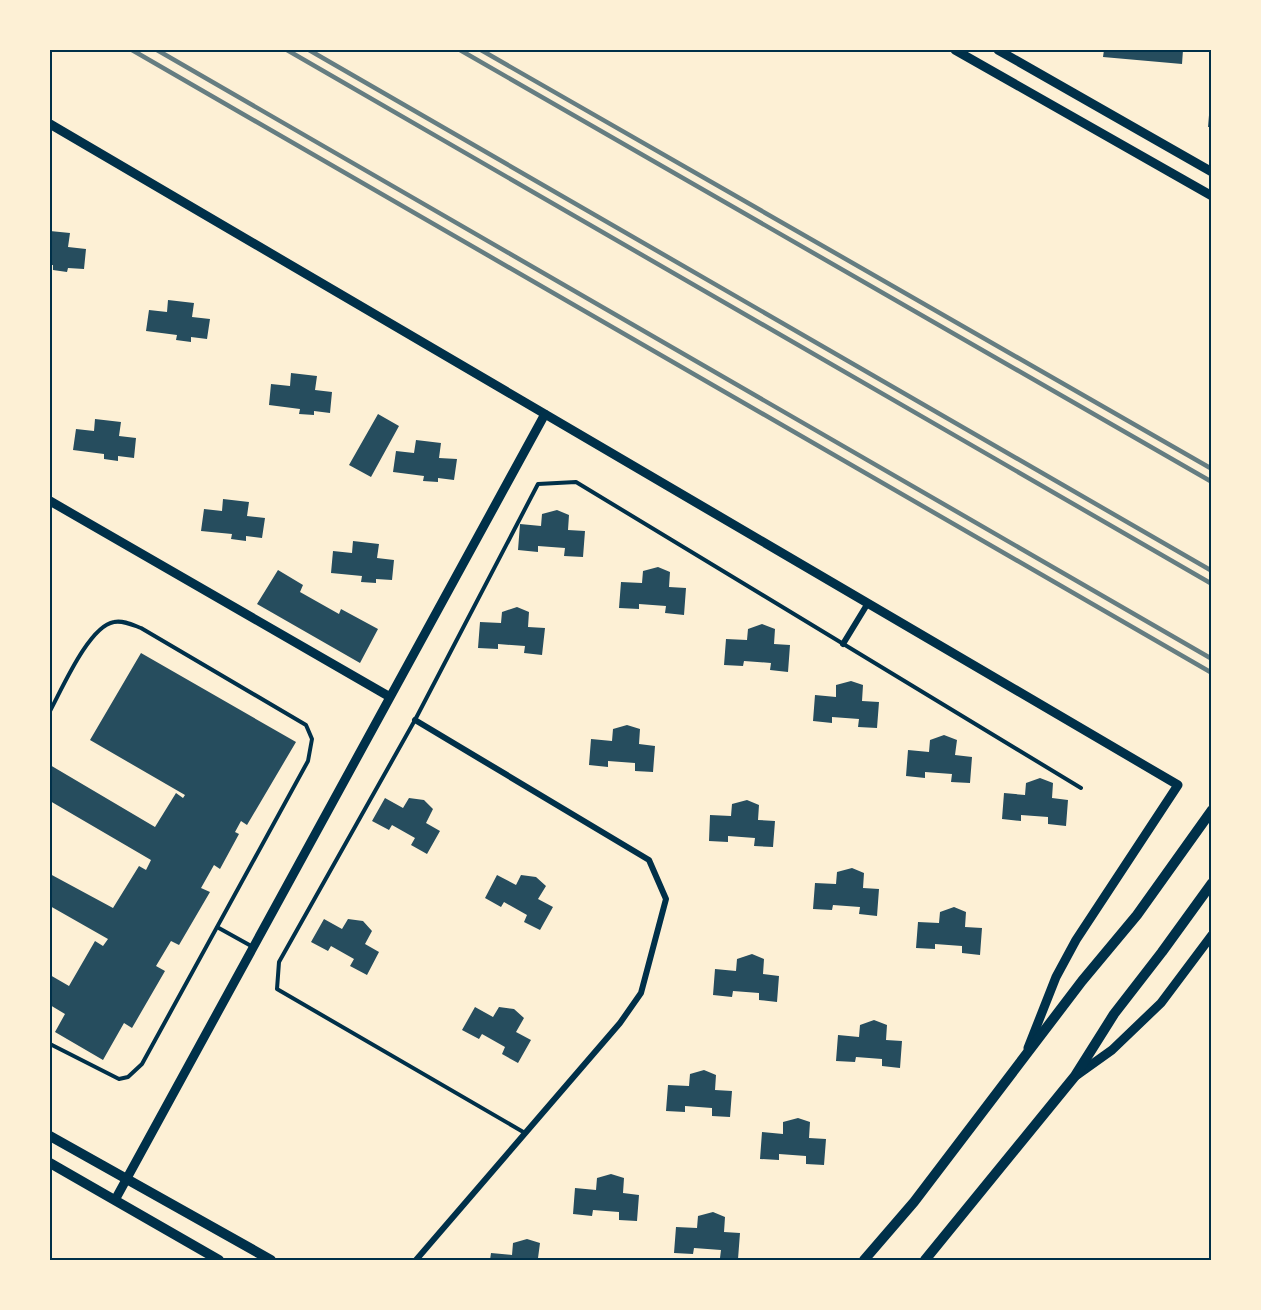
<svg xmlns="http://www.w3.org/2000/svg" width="1261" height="1310" viewBox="0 0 1261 1310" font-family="Raleway,sans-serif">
<rect width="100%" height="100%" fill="#fdf0d5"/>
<path fill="#264d5e" d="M 1104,50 L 1183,50 L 1182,64 L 1103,57 Z
M 1210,103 L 1212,103 L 1212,127 L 1208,127 Z
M 50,231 L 70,233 L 68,247 L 86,249 L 84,269 L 68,268 L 67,272 L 53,270 L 53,265 L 50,265 Z
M 168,300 L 194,303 L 192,317 L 210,319 L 207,339 L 191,337 L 191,342 L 176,340 L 177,335 L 146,331 L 149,310 L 167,312 Z
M 291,373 L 317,376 L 315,390 L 332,392 L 330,413 L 314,411 L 314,415 L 299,414 L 300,409 L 269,405 L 271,384 L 290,386 Z
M 378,414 L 399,426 L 371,477 L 349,465 Z
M 95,419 L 121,422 L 119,436 L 136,438 L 134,458 L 118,456 L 118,461 L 104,459 L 104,454 L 73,450 L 76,429 L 94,431 Z
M 416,440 L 441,443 L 439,458 L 457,459 L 454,480 L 438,478 L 438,482 L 423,481 L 424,476 L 393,472 L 396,451 L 414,453 Z
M 223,499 L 249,502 L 247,516 L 265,518 L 262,538 L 246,536 L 246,541 L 231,539 L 232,534 L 201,531 L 204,509 L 222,511 Z
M 557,510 L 569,515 L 568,530 L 585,531 L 583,557 L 564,556 L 565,548 L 538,546 L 538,552 L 518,550 L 520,524 L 541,526 L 542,514 Z
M 353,541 L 379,544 L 377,558 L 394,560 L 392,580 L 376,579 L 376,583 L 361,582 L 362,576 L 331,573 L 333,551 L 352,553 Z
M 658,567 L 670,572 L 669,587 L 686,588 L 684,615 L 665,613 L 666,606 L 639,604 L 639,609 L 619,608 L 621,582 L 642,583 L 643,571 Z
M 278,570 L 303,585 L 300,592 L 339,614 L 341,609 L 378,629 L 360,663 L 257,604 Z
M 517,607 L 529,612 L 528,627 L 545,628 L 542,655 L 524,653 L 525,646 L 498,644 L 498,649 L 478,648 L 480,622 L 501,623 L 502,612 Z
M 762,624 L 775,629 L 774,644 L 790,645 L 788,672 L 770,670 L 771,663 L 744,661 L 743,666 L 724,665 L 726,639 L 747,640 L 748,629 Z
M 141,653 L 296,742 L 247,825 L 241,821 L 235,832 L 239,834 L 220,869 L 214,865 L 201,888 L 210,892 L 179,945 L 171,941 L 156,966 L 165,971 L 132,1028 L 124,1023 L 103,1060 L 55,1032 L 65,1014 L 50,1005 L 50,975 L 69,986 L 95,941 L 103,946 L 108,939 L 50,906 L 50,874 L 113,908 L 139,866 L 146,870 L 151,860 L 50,801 L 50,765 L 155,827 L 176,793 L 183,798 L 185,795 L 90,740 Z
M 851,681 L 863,685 L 862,701 L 879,702 L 877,728 L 858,727 L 859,719 L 832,717 L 832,723 L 813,721 L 815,695 L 836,697 L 836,685 Z
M 627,725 L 640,729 L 639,744 L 655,746 L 653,772 L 635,771 L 635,763 L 608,761 L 608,767 L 589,765 L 591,739 L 612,741 L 613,729 Z
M 944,735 L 957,740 L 955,755 L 972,757 L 970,783 L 951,782 L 952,774 L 925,772 L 925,778 L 906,776 L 908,750 L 929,752 L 930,740 Z
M 1040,778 L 1053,783 L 1052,798 L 1068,800 L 1066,826 L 1048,824 L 1048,817 L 1021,815 L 1021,821 L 1002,819 L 1004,793 L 1025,795 L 1026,783 Z
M 385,798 L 403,808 L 409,798 L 424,800 L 433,809 L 426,823 L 440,831 L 427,854 L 411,845 L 415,838 L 392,825 L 389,830 L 372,821 Z
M 747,800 L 759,805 L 758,820 L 775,821 L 773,847 L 754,846 L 755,838 L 728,836 L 728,842 L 709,841 L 710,815 L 731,816 L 732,804 Z
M 852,868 L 864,873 L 863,888 L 879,889 L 877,916 L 859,914 L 860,907 L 833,905 L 832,910 L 813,909 L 815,883 L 836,884 L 837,872 Z
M 497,875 L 516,885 L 521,875 L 536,877 L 546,886 L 538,899 L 553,907 L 540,930 L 524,922 L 527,915 L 504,902 L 501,907 L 485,898 Z
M 954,907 L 966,912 L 965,927 L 982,928 L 980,955 L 962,953 L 962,946 L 935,944 L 935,949 L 916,948 L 918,922 L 939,923 L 940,912 Z
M 324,919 L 342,929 L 348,919 L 363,921 L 372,931 L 365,944 L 379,952 L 367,975 L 350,966 L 354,959 L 331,946 L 328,951 L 311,942 Z
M 752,954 L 764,959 L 763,974 L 779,976 L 777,1002 L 759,1000 L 759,993 L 733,991 L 732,997 L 713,995 L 715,969 L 736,971 L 737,959 Z
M 475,1007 L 493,1017 L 499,1007 L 514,1009 L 524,1018 L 516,1032 L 531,1040 L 518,1063 L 502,1054 L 505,1047 L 482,1034 L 479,1039 L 462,1030 Z
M 874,1020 L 887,1025 L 886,1040 L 902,1041 L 900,1068 L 882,1066 L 882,1059 L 856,1057 L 855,1062 L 836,1061 L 838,1035 L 859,1037 L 860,1025 Z
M 704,1070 L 716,1075 L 715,1090 L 732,1091 L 730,1117 L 712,1116 L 712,1108 L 685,1106 L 685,1112 L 666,1111 L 668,1085 L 689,1086 L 690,1074 Z
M 798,1118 L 810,1122 L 809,1138 L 826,1139 L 824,1165 L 806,1164 L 806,1156 L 779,1154 L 779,1160 L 760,1159 L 762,1132 L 783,1134 L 783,1122 Z
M 611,1174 L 624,1178 L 623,1193 L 639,1195 L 637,1221 L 619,1220 L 619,1212 L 593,1210 L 592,1216 L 573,1214 L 575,1188 L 596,1190 L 597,1178 Z
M 713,1212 L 725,1217 L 724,1232 L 740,1233 L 738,1259 L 720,1258 L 721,1250 L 694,1248 L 693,1254 L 674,1253 L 676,1227 L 697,1228 L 698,1216 Z
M 527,1239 L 540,1243 L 538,1258 L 544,1260 L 490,1260 L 491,1253 L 512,1255 L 513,1243 Z"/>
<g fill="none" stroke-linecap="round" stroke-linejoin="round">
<path stroke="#003049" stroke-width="4" d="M 50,711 C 62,689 89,626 114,622 C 123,620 133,625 141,628 L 306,725 L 312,739 L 308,761 L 142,1064 L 128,1077 L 119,1079 L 50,1044
M 217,927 L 253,947
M 525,1133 L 277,989 L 279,962 L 415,720 L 538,484 L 576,482 L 1081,788"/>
<path stroke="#003049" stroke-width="6" d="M 843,644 L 868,603
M 415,720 L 649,860 L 666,899 L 641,993 L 620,1023 L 416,1260"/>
<path stroke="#003049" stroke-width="9" d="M 955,50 L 1212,196
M 998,50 L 1212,172
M 50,124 L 1178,785 L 1076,940 L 1056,977 L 1028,1048
M 50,501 L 390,697
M 1077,1075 L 1112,1050 L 1161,1003 L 1212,935
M 115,1200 L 545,414"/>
<path stroke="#003049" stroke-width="10" d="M 50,1136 L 271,1260
M 50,1163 L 219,1260
M 864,1260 L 914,1202 L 1082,981 L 1137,915 L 1212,810
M 925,1260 L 1075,1076 L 1114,1014 L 1162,952 L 1212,883"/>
<path stroke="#657d81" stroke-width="4.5" d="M 132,50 L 1212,673
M 157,50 L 1212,659
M 287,50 L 1212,584
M 309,50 L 1212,571
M 460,50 L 1212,482
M 481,50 L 1212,469"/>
</g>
<rect width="1261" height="1310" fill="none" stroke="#fdf0d5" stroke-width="102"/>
<rect x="51" y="51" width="1159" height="1208" fill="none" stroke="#003049" stroke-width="2"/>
</svg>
